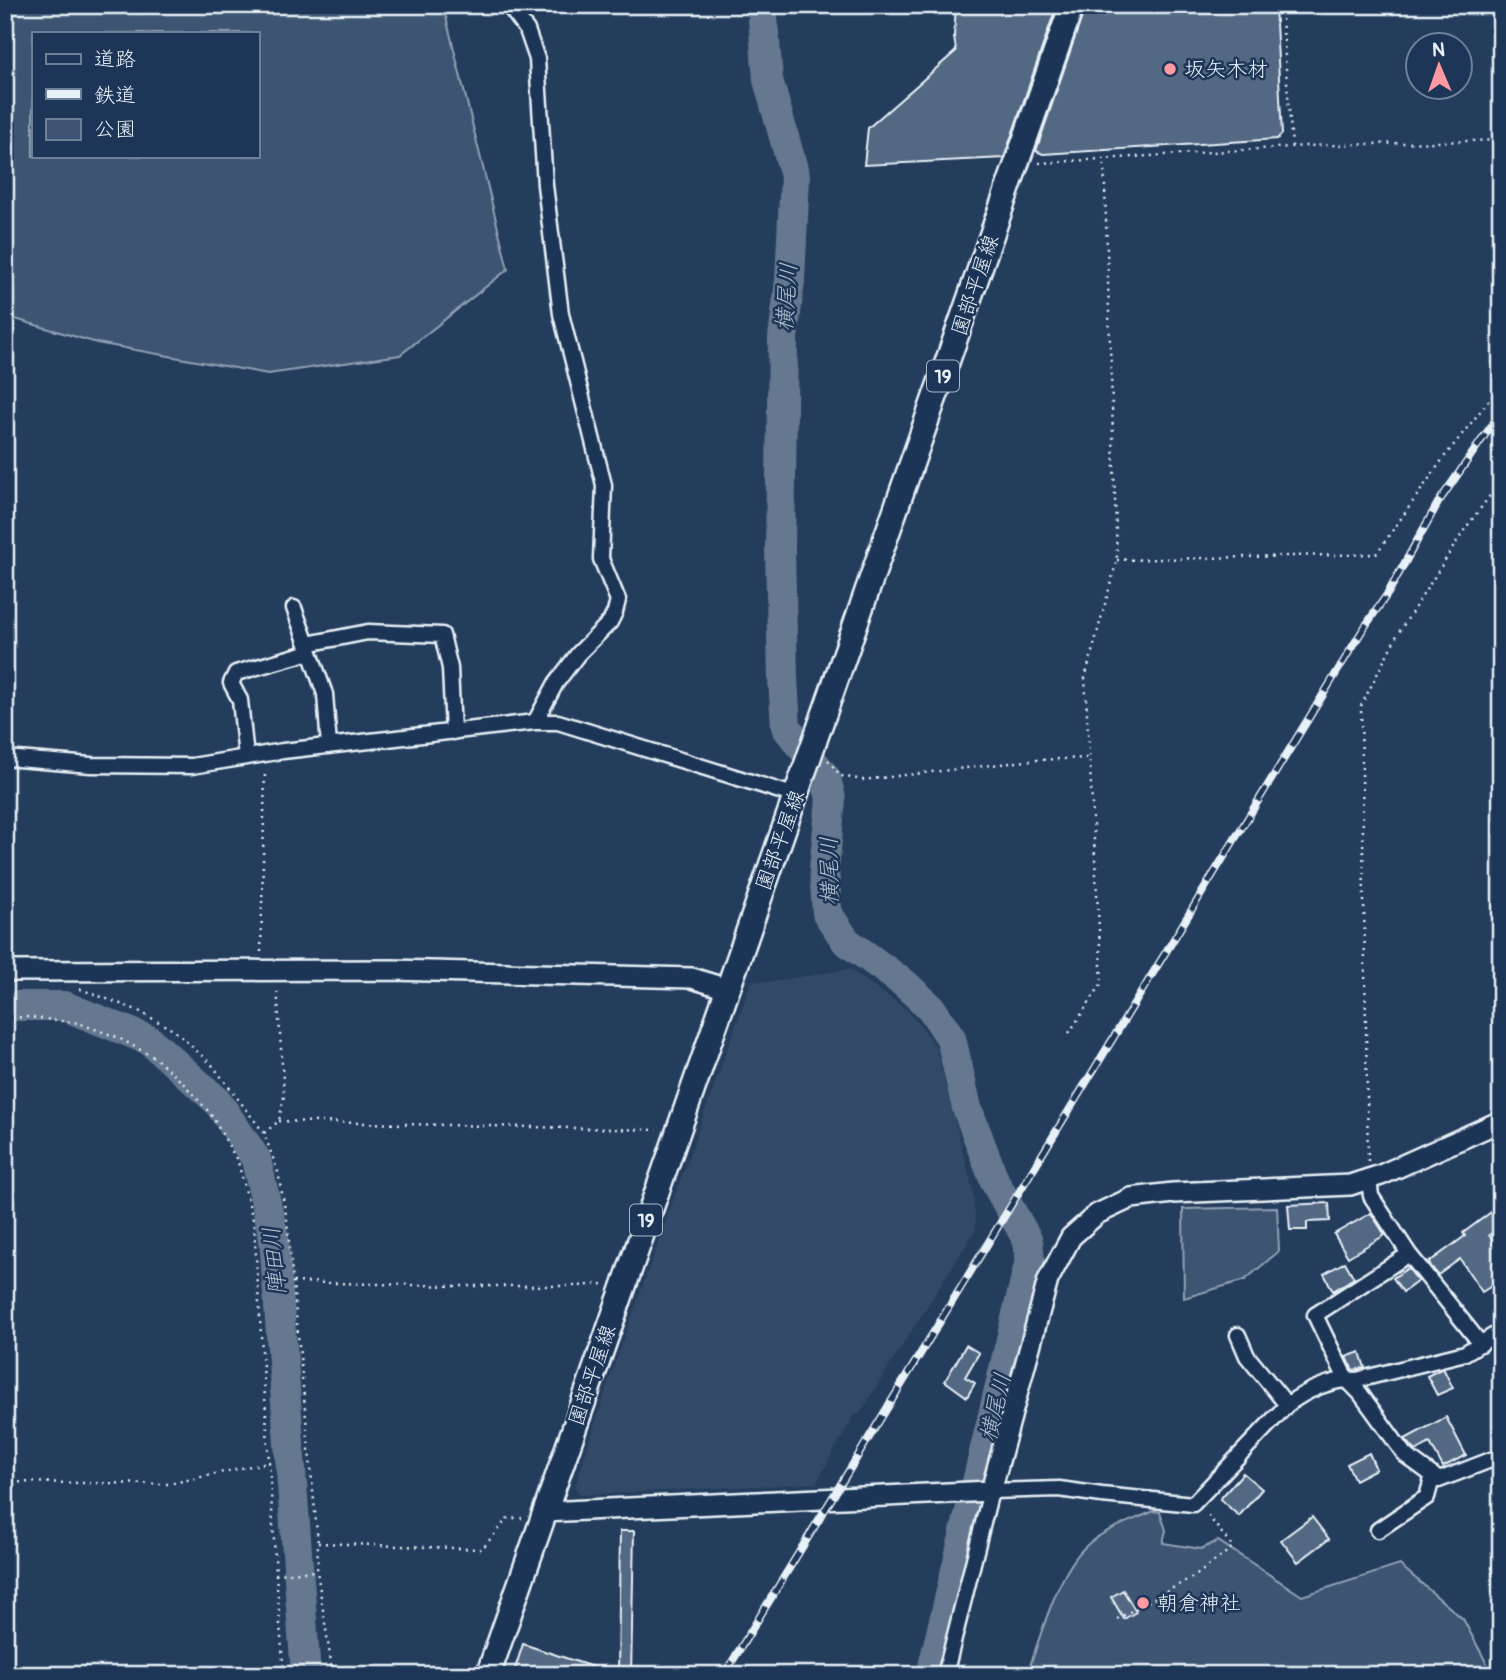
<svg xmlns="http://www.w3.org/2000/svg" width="1506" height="1680" viewBox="0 0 1506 1680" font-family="Pangolin,'Klee One',sans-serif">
<rect width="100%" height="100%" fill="#253d5d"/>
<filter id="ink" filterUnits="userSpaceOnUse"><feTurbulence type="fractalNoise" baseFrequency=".0143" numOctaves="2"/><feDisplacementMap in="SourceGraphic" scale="14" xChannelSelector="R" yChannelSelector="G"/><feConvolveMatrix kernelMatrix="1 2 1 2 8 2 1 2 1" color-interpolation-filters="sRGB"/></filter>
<g filter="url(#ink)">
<path fill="#334a68" d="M 849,969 L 906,1009 L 921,1026 L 936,1047 L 973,1191 L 976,1229 L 859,1414 L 854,1415 L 816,1483 L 581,1495 L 575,1487 L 610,1377 L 752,980 L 770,982 Z"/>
<path fill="#3e5472" stroke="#93a2b5" stroke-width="2" fill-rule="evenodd" d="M 5,5 L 443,5 L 508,269 L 400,355 L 268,374 L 97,343 L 5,316 ZM 33,33 L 257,33 L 257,156 L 33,156 Z
M 1277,1207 L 1279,1251 L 1245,1280 L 1184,1298 L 1183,1209 Z
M 1154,1511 L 1160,1512 L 1166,1530 L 1163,1543 L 1201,1549 L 1218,1541 L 1302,1596 L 1400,1565 L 1463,1619 L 1493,1675 L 1027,1675 C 1040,1638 1058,1571 1086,1546 C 1104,1529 1132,1521 1154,1511 Z"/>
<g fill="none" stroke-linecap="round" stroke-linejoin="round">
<path stroke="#657890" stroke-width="30" d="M 762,5 L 768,80 L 795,176 L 790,280 L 783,338 L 780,549 L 783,679 L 786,727 L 826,778 L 831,799 L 824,869 L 827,913 L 846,941 L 905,984 L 931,1008 L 951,1038 L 967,1108 L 995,1182 L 1028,1241 L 1030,1260 L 931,1675
M 5,1006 L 64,1006 L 149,1040 L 217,1101 L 256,1159 L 274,1238 L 306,1675"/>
</g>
<path fill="#536782" stroke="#e8f1f8" stroke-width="2" d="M 956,5 L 1057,5 L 1004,158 L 864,165 L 868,128 L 956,51 L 954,36 Z
M 1086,5 L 1275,5 L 1282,134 L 1277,139 L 1043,154 L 1036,151 Z
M 1329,1203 L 1330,1221 L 1307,1222 L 1307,1230 L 1290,1230 L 1288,1205 Z
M 1494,1210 L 1501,1220 L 1501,1227 L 1489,1235 L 1501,1253 L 1501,1280 L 1482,1292 L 1460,1259 L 1438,1275 L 1428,1263 L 1465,1236 L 1463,1233 Z
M 1371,1213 L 1385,1235 L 1348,1257 L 1334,1234 Z
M 1345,1262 L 1354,1278 L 1333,1291 L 1324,1274 Z
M 1408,1268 L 1418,1281 L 1403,1292 L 1393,1278 Z
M 966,1345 L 979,1353 L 965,1377 L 975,1383 L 967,1397 L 945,1381 Z
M 1360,1352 L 1365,1368 L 1353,1370 L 1346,1357 Z
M 1443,1368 L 1453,1388 L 1437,1395 L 1427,1376 Z
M 1446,1417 L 1466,1455 L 1443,1467 L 1430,1443 L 1416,1451 L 1405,1439 Z
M 1369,1453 L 1376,1469 L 1355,1480 L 1347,1464 Z
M 1243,1473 L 1262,1489 L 1239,1516 L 1220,1499 Z
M 1312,1517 L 1329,1539 L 1298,1562 L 1281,1540 Z
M 620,1531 L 634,1531 L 631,1675 L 618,1675 Z
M 1123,1590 L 1136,1612 L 1124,1619 L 1111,1597 Z
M 523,1644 L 608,1672 L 608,1675 L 513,1675 Z"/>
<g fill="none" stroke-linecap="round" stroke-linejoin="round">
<defs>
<path id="street" d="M 508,5 L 527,30 L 537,59 L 545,185 L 561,314 L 604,485 L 601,559 L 618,600 L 615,612 L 610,622 L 578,654 L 556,683 L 535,722
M 294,608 L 325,694 L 329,746
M 307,644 L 368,632 L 442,635 L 450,668 L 453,732
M 246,757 L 240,700 L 231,683 L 236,673 L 310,652
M 5,758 L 91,765 L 192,766 L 283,751 L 535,722 L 558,722 L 796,796
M 1369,1179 L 1371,1196 L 1409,1254 L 1481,1344
M 1409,1254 L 1315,1315 L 1346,1379 L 1360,1393 L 1405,1455 L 1439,1480 L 1501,1456
M 1238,1335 L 1247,1356 L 1287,1405
M 1378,1530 L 1427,1497 L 1433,1475
M 945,1675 L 991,1491 L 1059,1489 L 1102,1495 L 1193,1504 L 1287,1405 C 1305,1391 1333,1378 1357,1380 L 1465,1353 L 1501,1331"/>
<path id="secondary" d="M 5,971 L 392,970 L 692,978 L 727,989
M 544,1512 L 991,1491 L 1048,1280 L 1071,1237 L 1097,1214 L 1131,1198 L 1173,1193 L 1350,1185 L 1381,1175 L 1501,1121"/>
<path id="primary" d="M 488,1675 C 681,1118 880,563 1072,5"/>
</defs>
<use href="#street" stroke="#e8f1f8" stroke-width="19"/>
<use href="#secondary" stroke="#e8f1f8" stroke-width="24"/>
<use href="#primary" stroke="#e8f1f8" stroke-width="28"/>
<path stroke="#e8f1f8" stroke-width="2.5" stroke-dasharray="2 5" stroke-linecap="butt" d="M 1281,5 L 1292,146
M 1039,163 L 1306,146 L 1501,140
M 1117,560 L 1376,554 L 1445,456 L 1501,385
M 828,760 L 841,776 L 863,780 L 1035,760 L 1088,758
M 261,952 L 265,770
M 80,989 L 137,1010 L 175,1031 L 213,1066 L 264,1133 L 278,1172 L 287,1220 L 318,1543 L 317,1571 L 333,1675
M 5,1018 L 29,1017 L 78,1023 L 117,1037 L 155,1058 L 182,1082 L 210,1113 L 238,1162 L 254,1224 L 269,1462
M 1069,1033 L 1102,983 L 1085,678 L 1117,560 L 1104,158
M 279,1121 L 657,1130
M 264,1133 L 279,1121 L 284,1096 L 277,987
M 1368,1161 L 1361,706 L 1396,637 L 1465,529 L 1501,481
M 293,1282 L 457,1286 L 577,1286 L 604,1284
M 5,1482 L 169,1484 L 269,1462 L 276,1574 L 317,1571
M 318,1543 L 482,1549 L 508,1518 L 522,1518
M 276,1574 L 284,1675
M 1117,1619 L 1198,1574 L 1233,1547 L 1205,1512
M 50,1671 L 50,1675"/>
<use href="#street" stroke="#1d3557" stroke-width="14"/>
<use href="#secondary" stroke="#1d3557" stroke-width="19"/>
<use href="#primary" stroke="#1d3557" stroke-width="23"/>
<defs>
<path id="rail" d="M 724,1675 L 1362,631 L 1388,593 L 1438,503 L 1501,412"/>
</defs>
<use href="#rail" stroke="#e8f1f8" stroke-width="8"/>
<use href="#rail" stroke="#1d3557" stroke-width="5" stroke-dasharray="16" stroke-linecap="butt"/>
</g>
</g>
<g fill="#ff9aa2" stroke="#1d3557" stroke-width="2.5">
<circle cx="1170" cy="69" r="7"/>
<circle cx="1143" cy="1603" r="7"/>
</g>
<g text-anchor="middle" stroke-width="5" stroke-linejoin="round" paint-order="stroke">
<g fill="#1d3557" stroke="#abb9c8" stroke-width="2">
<rect x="927" y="360.5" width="32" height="31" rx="5"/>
<rect x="630" y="1204.5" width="32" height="31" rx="5"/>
</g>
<g font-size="19" font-weight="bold" fill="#e8f1f8">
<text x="943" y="383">19</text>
<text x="646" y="1227">19</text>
</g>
<g font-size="21" fill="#e8f1f8" stroke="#1d3557" text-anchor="start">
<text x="1184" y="76">坂矢木材</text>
<text x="1157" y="1610">朝倉神社</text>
</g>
<g font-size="21" fill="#e8f1f8" stroke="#1d3557">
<text transform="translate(975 285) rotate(-71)" y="7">園部平屋線</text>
<text transform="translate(780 840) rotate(-70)" y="7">園部平屋線</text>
<text transform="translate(592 1375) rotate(-71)" y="7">園部平屋線</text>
</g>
<g font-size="23" font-style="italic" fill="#b4c1ce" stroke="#1d3557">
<text transform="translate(786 297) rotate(-86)" y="8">横尾川</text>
<text transform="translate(829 871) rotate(-91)" y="8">横尾川</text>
<text transform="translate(274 1261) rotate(-96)" y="8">陣田川</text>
<text transform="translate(995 1407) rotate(-77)" y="8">横尾川</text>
</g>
</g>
<rect width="1506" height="1680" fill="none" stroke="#1d3557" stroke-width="28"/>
<rect x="14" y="14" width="1478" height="1652" fill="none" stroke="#e8f1f8" stroke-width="2.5" filter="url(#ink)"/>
<rect x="32" y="32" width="228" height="126" fill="#1d3557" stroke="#6e8097" stroke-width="2"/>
<rect x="46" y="54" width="35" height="10" fill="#1d3557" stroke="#6e8097" stroke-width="2"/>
<text x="94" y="66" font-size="21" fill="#e8f1f8">道路</text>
<rect x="46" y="89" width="35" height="10" fill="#e8f1f8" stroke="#6e8097" stroke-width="2"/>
<text x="94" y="102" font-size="21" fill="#e8f1f8">鉄道</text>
<rect x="46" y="119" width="35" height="21" fill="#3e5472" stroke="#6e8097" stroke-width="2"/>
<text x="94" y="136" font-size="21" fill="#e8f1f8">公園</text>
<g transform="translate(1439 66) rotate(358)"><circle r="33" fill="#1d3557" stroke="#6e8097" stroke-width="2"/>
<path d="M0-5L12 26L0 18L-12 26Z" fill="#ff9aa2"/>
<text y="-10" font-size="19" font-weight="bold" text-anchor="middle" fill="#e8f1f8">N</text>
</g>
</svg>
